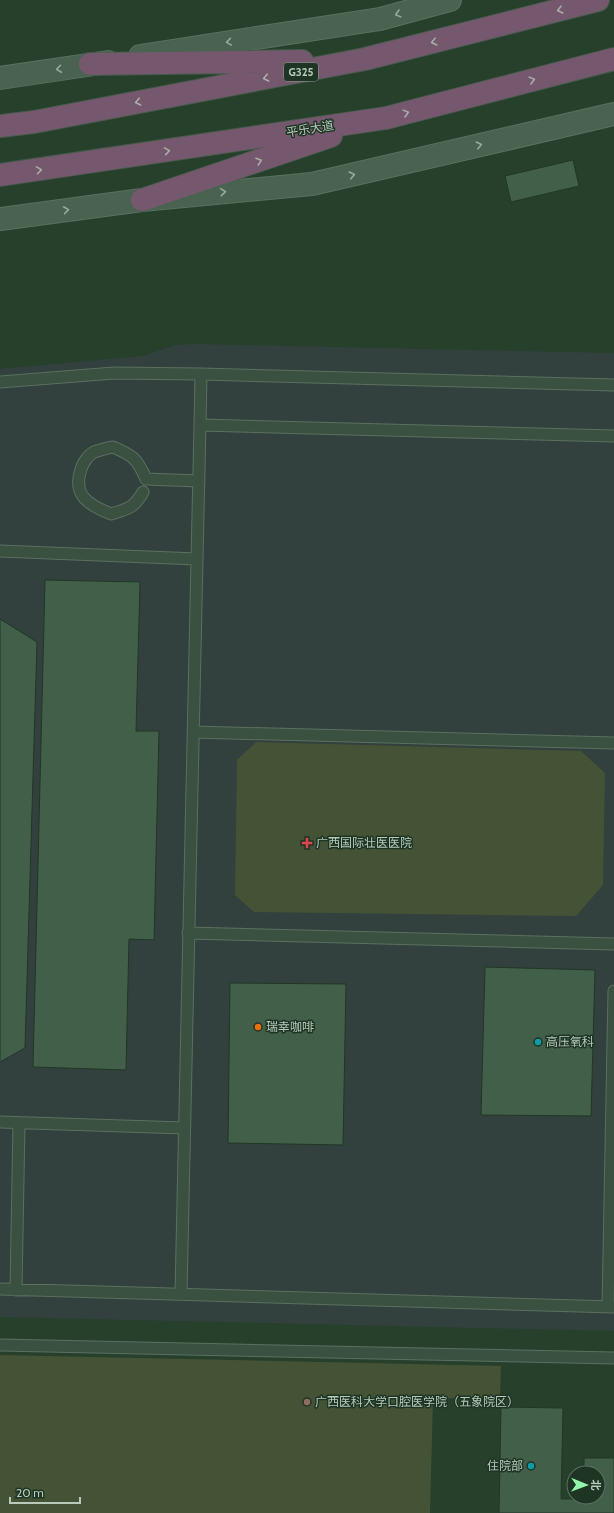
<svg xmlns="http://www.w3.org/2000/svg" width="614" height="1513" viewBox="0 0 614 1513" font-family="Cabin,'Noto Sans SC',sans-serif">
<rect width="100%" height="100%" fill="#26402c"/>
<path fill="#32413e" d="M 193,344 L 614,353 L 614,1331 L 0,1317 L 0,369 L 143,356 L 175,345 Z"/>
<path fill="#445236" d="M 256,742 L 581,751 L 605,773 L 603,885 L 576,916 L 254,912 L 235,895 L 237,760 Z
M 0,1355 L 501,1366 L 500,1399 L 433,1398 L 430,1513 L 0,1513 Z"/>
<path fill="#425f49" stroke="#213726" d="M 573,160 L 579,186 L 511,202 L 505,176 Z
M 45,580 L 140,582 L 136,731 L 159,731 L 154,940 L 129,939 L 126,1070 L 33,1067 Z
M 0,619 L 37,642 L 25,1048 L 0,1062 Z
M 485,967 L 595,970 L 591,1116 L 481,1115 Z
M 230,983 L 346,984 L 343,1145 L 228,1143 Z
M 501,1407 L 563,1408 L 561,1499 L 583,1499 L 583,1497 L 598,1497 L 598,1473 L 584,1473 L 584,1458 L 614,1458 L 614,1513 L 499,1513 Z"/>
<g fill="none" stroke-linecap="round" stroke-linejoin="round">
<defs>
<path id="lane" d="M 201,374 L 614,385
M 0,382 L 114,373 L 201,374 L 200,425
M 143,492 C 134,508 128,509 111,514 C 89,505 72,496 81,469 C 83,463 88,455 94,452 C 100,450 107,448 113,447 C 132,455 137,458 146,479 L 199,481
M 0,551 L 197,559 L 181,1294
M 197,559 L 200,425 L 614,436
M 193,732 L 614,743
M 188,933 L 614,944
M 0,1122 L 184,1128
M 0,1289 L 614,1307
M 16,1290 L 19,1123
M 608,1307 L 614,991
M 0,1345 L 614,1358"/>
<path id="secondary" d="M 140,56 L 380,19 L 450,0
M 0,78 L 108,62
M 0,219 L 142,200 L 312,184 L 614,114"/>
<path id="highway" d="M 90,64 L 302,61
M 0,126 L 34,122 L 365,59 L 598,0
M 0,175 L 386,118 L 614,59
M 142,200 L 331,136"/>
</defs>
<use href="#lane" stroke="#5b7060" stroke-width="13"/>
<use href="#secondary" stroke="#5b7060" stroke-width="24"/>
<use href="#highway" stroke="#455a4a" stroke-width="24"/>
<use href="#lane" stroke="#3a5040" stroke-width="11"/>
<use href="#secondary" stroke="#496350" stroke-width="22"/>
<use href="#highway" stroke="#76586e" stroke-width="22"/>
</g>
<defs><path id="oneway-chevron" d="M-2-3.5L2.5 0L-2 3.5" fill="none" stroke-width="1.6" stroke-linecap="round" stroke-linejoin="round"/></defs>
<g stroke="#a7aea8">
<use href="#oneway-chevron" transform="translate(560 10) rotate(166)"/>
<use href="#oneway-chevron" transform="translate(434 42) rotate(166)"/>
<use href="#oneway-chevron" transform="translate(266 78) rotate(169)"/>
<use href="#oneway-chevron" transform="translate(532 80) rotate(-15)"/>
<use href="#oneway-chevron" transform="translate(138 102) rotate(169)"/>
<use href="#oneway-chevron" transform="translate(406 113) rotate(-15)"/>
<use href="#oneway-chevron" transform="translate(167 151) rotate(-9)"/>
<use href="#oneway-chevron" transform="translate(259 161) rotate(-19)"/>
<use href="#oneway-chevron" transform="translate(39 170) rotate(-9)"/>
</g>
<g stroke="#96ab9c">
<use href="#oneway-chevron" transform="translate(398 14) rotate(165)"/>
<use href="#oneway-chevron" transform="translate(229 42) rotate(171)"/>
<use href="#oneway-chevron" transform="translate(59 69) rotate(172)"/>
<use href="#oneway-chevron" transform="translate(479 145) rotate(-13)"/>
<use href="#oneway-chevron" transform="translate(352 175) rotate(-13)"/>
<use href="#oneway-chevron" transform="translate(223 192) rotate(-5)"/>
<use href="#oneway-chevron" transform="translate(66 210) rotate(-8)"/>
</g>
<path fill="#e0444e" stroke="#1f3524" stroke-width="1.5" d="M305 837h4v4h4v4h-4v4h-4v-4h-4v-4h4z"/>
<circle fill="#e8710a" stroke="#1f3524" stroke-width="1.5" cx="258" cy="1027" r="4"/>
<g fill="#0f9aa8" stroke="#1f3524" stroke-width="1.5">
<circle cx="538" cy="1042" r="4"/>
<circle cx="531" cy="1466" r="4"/>
</g>
<circle fill="#8d6e63" stroke="#1f3524" stroke-width="1.5" cx="307" cy="1402" r="4"/>
<g text-anchor="middle" stroke-width="3" stroke-linejoin="round" paint-order="stroke">
<rect fill="#1f3524" stroke="#899d8e" stroke-width="1" x="284" y="63" width="34" height="18" rx="3"/>
<g font-size="11" font-weight="bold" fill="#b7cabc">
<text x="301" y="76">G325</text>
</g>
<g font-size="12" fill="#b7cabc" stroke="#1f3524">
<text transform="translate(310 129) rotate(-9)" y="4">平乐大道</text>
</g>
<g font-size="12" fill="#b7cabc" stroke="#1f3524" text-anchor="start">
<text x="316" y="847">广西国际壮医医院</text>
<text x="266" y="1031">瑞幸咖啡</text>
<text x="546" y="1046">高压氧科</text>
<text x="315" y="1406">广西医科大学口腔医学院（五象院区）</text>
<text x="523" y="1470" text-anchor="end">住院部</text>
</g>
</g>
<g transform="translate(586 1485) rotate(91)"><circle r="19" fill="#1f3524" stroke="#5c7161"/>
<path d="M0-3L7 15L0 10L-7 15Z" fill="#91f6ab"/>
<text y="-6" font-size="11" font-weight="bold" text-anchor="middle" fill="#b7cabc">北</text>
</g>
<path d="M10 1497v6h70v-6" fill="none" stroke="#b7cabc" stroke-width="2"/>
<text x="16" y="1497" font-size="12" fill="#b7cabc" stroke="#1f3524" stroke-width="3" paint-order="stroke">20 m</text>
</svg>
